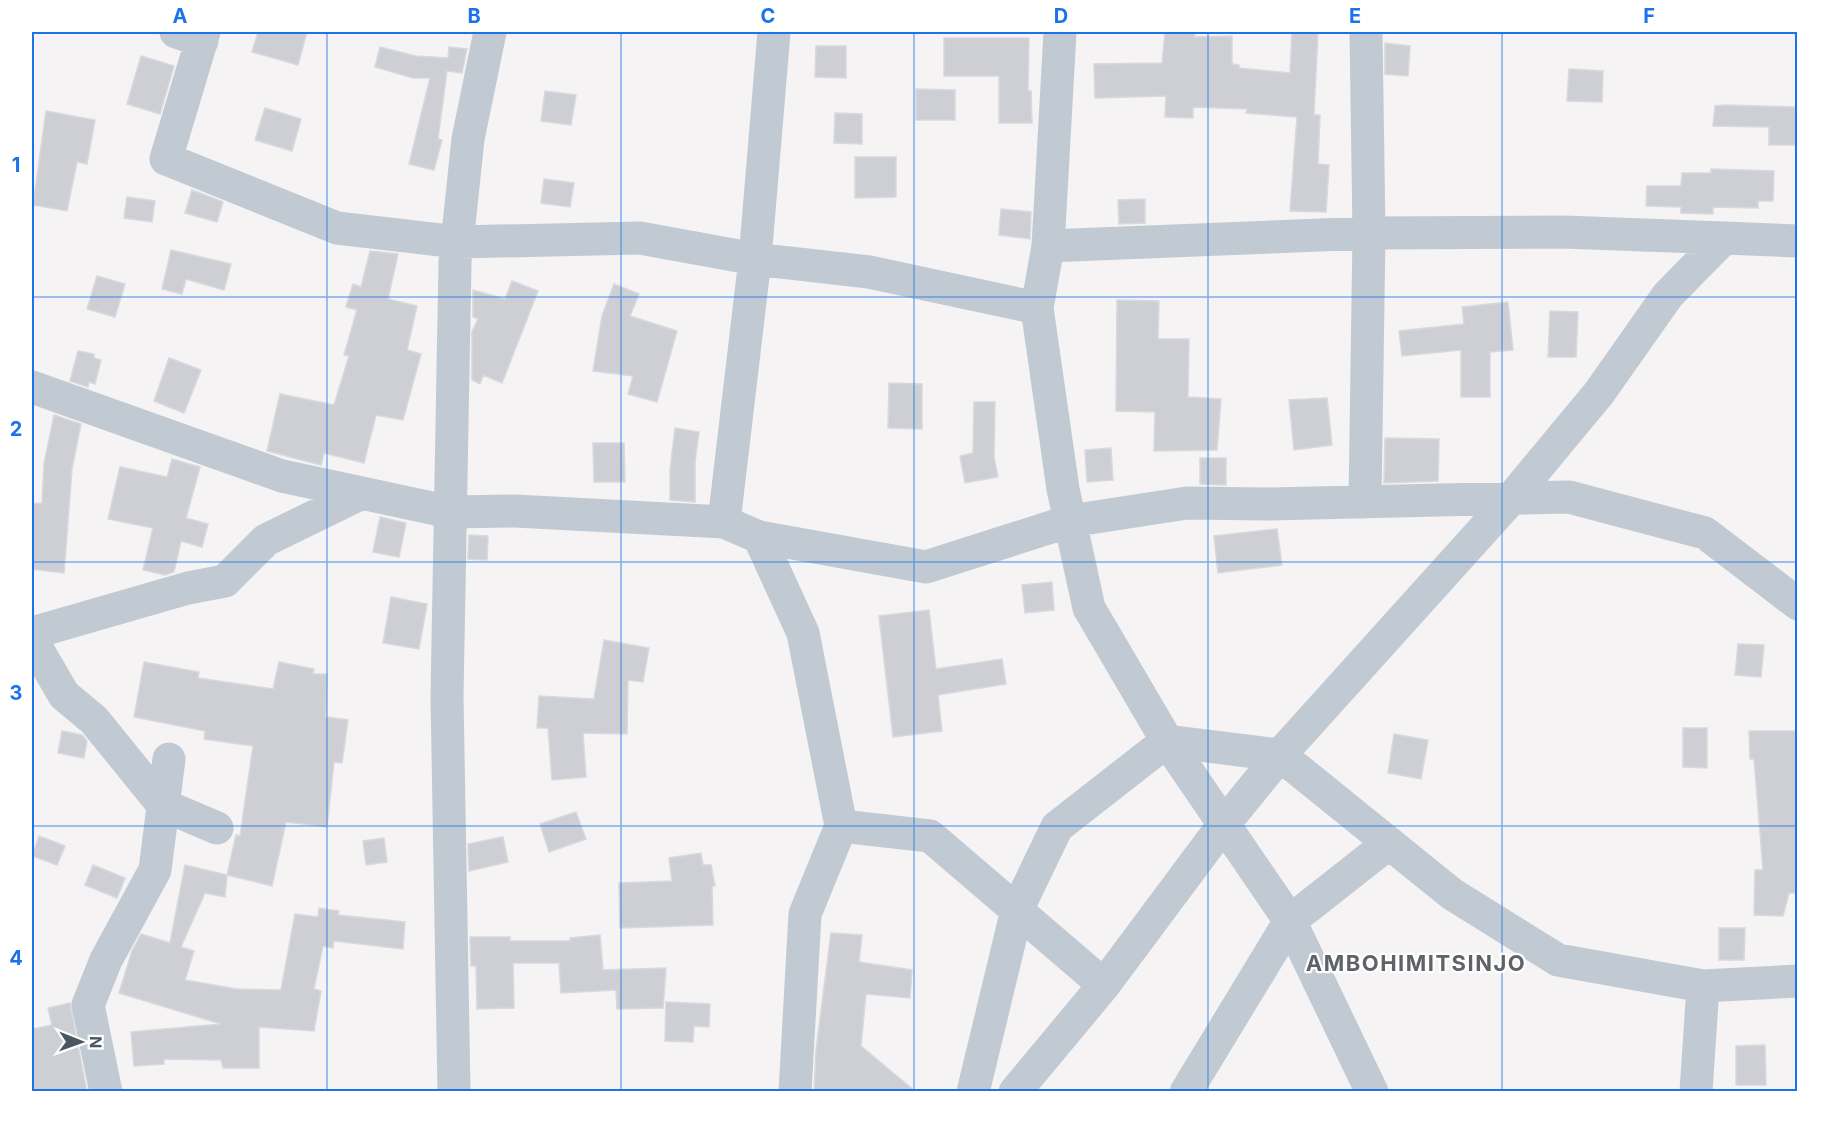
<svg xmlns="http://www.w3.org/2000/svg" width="1829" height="1123" viewBox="0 0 1829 1123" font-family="Inter,sans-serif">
<rect width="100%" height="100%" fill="#f5f3f3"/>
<path fill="#cdcfd5" stroke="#d7d9de" stroke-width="1.5" d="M 258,32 L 307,32 L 298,65 L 252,52 Z
M 1165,32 L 1195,32 L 1194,37 L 1232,36 L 1232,64 L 1239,65 L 1239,68 L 1290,73 L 1292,32 L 1318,32 L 1314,115 L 1320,115 L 1318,164 L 1329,165 L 1326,212 L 1290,211 L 1297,117 L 1246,113 L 1247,109 L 1193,107 L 1193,118 L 1165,117 L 1166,96 L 1095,98 L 1094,64 L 1162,63 Z
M 944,38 L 1029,38 L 1028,91 L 1031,91 L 1032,123 L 999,123 L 999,76 L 944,76 Z
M 1385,43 L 1410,46 L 1408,76 L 1385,74 Z
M 816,46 L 846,46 L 846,78 L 815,77 Z
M 380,47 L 416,56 L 448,58 L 449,47 L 467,49 L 462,73 L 447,71 L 438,139 L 442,140 L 434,170 L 409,164 L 430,78 L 413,78 L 375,67 Z
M 141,56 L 174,66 L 160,114 L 127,104 Z
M 1569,69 L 1603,71 L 1602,102 L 1567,101 Z
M 916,89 L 955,90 L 955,120 L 916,120 Z
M 545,91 L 576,95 L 571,125 L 541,121 Z
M 1725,105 L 1797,107 L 1797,145 L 1769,145 L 1769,127 L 1713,126 L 1715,106 Z
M 265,108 L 301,119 L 292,151 L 255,140 Z
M 46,111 L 95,120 L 87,164 L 77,162 L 67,211 L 33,205 Z
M 835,113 L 862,114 L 862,144 L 834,143 Z
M 855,157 L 896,157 L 896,197 L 855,198 Z
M 1711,169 L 1774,171 L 1773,201 L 1758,201 L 1758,208 L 1713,207 L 1713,214 L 1681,213 L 1681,207 L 1646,206 L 1647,186 L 1681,186 L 1682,173 L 1711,173 Z
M 544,179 L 574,183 L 570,207 L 541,203 Z
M 192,190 L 223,202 L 217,222 L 185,213 Z
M 127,197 L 155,201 L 152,222 L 124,218 Z
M 1145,199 L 1145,223 L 1119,224 L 1118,200 Z
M 1001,209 L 1031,212 L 1030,239 L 999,235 Z
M 171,250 L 231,264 L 224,290 L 186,279 L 182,294 L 162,289 Z
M 370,251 L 398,254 L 388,299 L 417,306 L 407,350 L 421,354 L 403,420 L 376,415 L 364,463 L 324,453 L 321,465 L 267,451 L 280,394 L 334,405 L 349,356 L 344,355 L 357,310 L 346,307 L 353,284 L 361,287 Z
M 97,276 L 125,284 L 115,317 L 87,309 Z
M 512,281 L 538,291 L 502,383 L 483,375 L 480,384 L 472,380 L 472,332 L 478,319 L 473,317 L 473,290 L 505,299 Z
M 614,284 L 639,294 L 630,316 L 677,331 L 657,402 L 628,394 L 633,376 L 593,371 L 602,316 Z
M 1117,300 L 1159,301 L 1158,339 L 1189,339 L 1188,397 L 1221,399 L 1217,450 L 1154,451 L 1155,412 L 1116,411 Z
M 1508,302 L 1513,350 L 1490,352 L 1490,397 L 1461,397 L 1461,350 L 1402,356 L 1399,331 L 1464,324 L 1462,307 Z
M 1550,311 L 1578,312 L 1576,357 L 1548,357 Z
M 78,351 L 94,354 L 94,358 L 101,360 L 95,384 L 89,382 L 88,387 L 70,381 Z
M 169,358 L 201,370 L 184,413 L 154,401 Z
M 889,383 L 922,384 L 922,429 L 888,428 Z
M 1327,398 L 1332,445 L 1294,450 L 1289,400 Z
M 974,402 L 995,402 L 994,457 L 998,477 L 965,483 L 960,456 L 973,453 Z
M 54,415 L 81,424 L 72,469 L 64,573 L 32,569 L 32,504 L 42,503 L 44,464 Z
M 675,428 L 699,432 L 695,462 L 695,502 L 670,500 L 670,470 Z
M 1385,438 L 1439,439 L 1438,481 L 1384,483 Z
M 593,443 L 624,443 L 625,482 L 594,482 Z
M 1111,448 L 1113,480 L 1087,482 L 1085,450 Z
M 1200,458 L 1226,458 L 1226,485 L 1200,484 Z
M 172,459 L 200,467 L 186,518 L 208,524 L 202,547 L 181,541 L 174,572 L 165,575 L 143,570 L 153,528 L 108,519 L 120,467 L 167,477 Z
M 380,517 L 406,523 L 399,557 L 373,552 Z
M 1277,529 L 1282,565 L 1218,573 L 1214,536 Z
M 469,535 L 488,536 L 487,560 L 468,559 Z
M 1052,582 L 1054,610 L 1025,613 L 1022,585 Z
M 391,597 L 427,604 L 419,649 L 383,643 Z
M 929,610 L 936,669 L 1002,659 L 1006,684 L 938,695 L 942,731 L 893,737 L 879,616 Z
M 604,640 L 649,648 L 643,682 L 628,680 L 627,734 L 583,733 L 586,777 L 552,780 L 548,728 L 537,728 L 539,696 L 594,699 Z
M 1738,644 L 1764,645 L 1761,677 L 1735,675 Z
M 144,662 L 199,672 L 198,678 L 273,689 L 279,662 L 314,669 L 313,674 L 327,674 L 326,717 L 348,720 L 342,763 L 334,762 L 327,827 L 286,822 L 272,886 L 227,875 L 236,835 L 240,836 L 253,746 L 204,739 L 205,731 L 134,717 Z
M 1683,728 L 1707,728 L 1707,768 L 1683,767 Z
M 62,731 L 82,735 L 87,741 L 84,758 L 58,753 Z
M 1749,731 L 1797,731 L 1797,893 L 1789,893 L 1783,916 L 1754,915 L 1755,870 L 1763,870 L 1754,759 L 1750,759 Z
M 1394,734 L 1428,740 L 1421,779 L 1388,773 Z
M 576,812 L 586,839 L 549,852 L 540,824 Z
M 39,836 L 65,846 L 57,865 L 32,856 Z
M 503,837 L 508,862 L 469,871 L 468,844 Z
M 384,838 L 387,862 L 366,865 L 363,841 Z
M 701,853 L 703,865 L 711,865 L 715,886 L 712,886 L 713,925 L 620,928 L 619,883 L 672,881 L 669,858 Z
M 93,865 L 125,878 L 117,898 L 85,885 Z
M 185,865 L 227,875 L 225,897 L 205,893 L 181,947 L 194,951 L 185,980 L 237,989 L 281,990 L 295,914 L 318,917 L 319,908 L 339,911 L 338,915 L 405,922 L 403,949 L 334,941 L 333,948 L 323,946 L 314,989 L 321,991 L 314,1031 L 259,1027 L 259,1068 L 223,1068 L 221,1060 L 164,1059 L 164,1064 L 134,1066 L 131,1032 L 221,1024 L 119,993 L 132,951 L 141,934 L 170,943 Z
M 1719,928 L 1745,928 L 1744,960 L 1719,960 Z
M 831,933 L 862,935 L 859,962 L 912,970 L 910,998 L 866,994 L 861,1046 L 916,1092 L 814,1092 L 816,1050 Z
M 600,935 L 603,970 L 666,968 L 663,1008 L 617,1009 L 616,990 L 561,993 L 559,963 L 513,963 L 514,1008 L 477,1009 L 476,966 L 471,966 L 470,937 L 510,937 L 510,941 L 570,941 L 570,938 Z
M 666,1002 L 710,1004 L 709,1027 L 694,1026 L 693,1042 L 665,1041 Z
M 70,1003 L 87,1092 L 32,1092 L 32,1029 L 52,1025 L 48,1008 Z
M 1765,1045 L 1766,1085 L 1736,1085 L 1736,1046 Z"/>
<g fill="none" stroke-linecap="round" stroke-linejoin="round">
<path stroke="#c1cad2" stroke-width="33" d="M 176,32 L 202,41
M 204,32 L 166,159 L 337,228 L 457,242 L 640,238 L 755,259 L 869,272 L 1037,308
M 774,32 L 755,259 L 724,522 L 759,537 L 803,633 L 841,826 L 805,914 L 795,1092
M 1060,32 L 1048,246 L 1037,308 L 1063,489 L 1089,608 L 1167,741 L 1290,921 L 1372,1092
M 1048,246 L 1369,233 L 1564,232 L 1724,238
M 32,387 L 282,476 L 450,512 L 515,511 L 724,522
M 1365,502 L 1369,233 L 1366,32
M 759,537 L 926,567 L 1070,521 L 1187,503 L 1266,504 L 1569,497 L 1705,533 L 1798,604
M 32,633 L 188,588 L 225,581 L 266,540 L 362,493
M 32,640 L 64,695 L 94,720 L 163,805 L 217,828
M 841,826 L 930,836 L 1104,985
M 1703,986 L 1798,981
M 106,1092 L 88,1005 L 106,960 L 155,870 L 169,759
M 454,1092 L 447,697 L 455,262 L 468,139 L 490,32
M 973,1092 L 1017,910 L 1057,827 L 1167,741 L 1280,755 L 1452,894 L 1558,960 L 1703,986 L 1696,1092
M 1015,1092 L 1104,985 L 1224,824 L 1280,755 L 1511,499 L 1599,393 L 1668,295 L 1724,238 L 1798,241
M 1186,1092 L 1290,921 L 1389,843"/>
</g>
<path fill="none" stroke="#1a73e8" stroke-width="1.5" stroke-opacity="0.55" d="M 327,32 L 327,1092M 621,32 L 621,1092M 914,32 L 914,1092M 1208,32 L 1208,1092M 1502,32 L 1502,1092M 32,297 L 1798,297M 32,562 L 1798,562M 32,826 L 1798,826"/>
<g text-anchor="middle" stroke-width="4.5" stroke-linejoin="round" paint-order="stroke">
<g font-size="22" font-weight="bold" letter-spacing="1.5" fill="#5f6368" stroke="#fff">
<text x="1416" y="971">AMBOHIMITSINJO</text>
</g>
</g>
<rect width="1829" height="1123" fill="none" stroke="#ffffff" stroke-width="66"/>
<g transform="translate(81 1042) rotate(91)" stroke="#ffffff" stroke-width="4.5" paint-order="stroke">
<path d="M0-4.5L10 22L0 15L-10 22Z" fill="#4a5661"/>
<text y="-9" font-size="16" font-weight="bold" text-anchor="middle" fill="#4a5661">N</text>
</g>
<rect x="33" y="33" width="1763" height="1057" fill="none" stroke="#1a73e8" stroke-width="2"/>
<g font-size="20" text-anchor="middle" font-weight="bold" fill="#1a73e8">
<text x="180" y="23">A</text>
<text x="474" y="23">B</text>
<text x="768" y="23">C</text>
<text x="1061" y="23">D</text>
<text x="1355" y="23">E</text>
<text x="1649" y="23">F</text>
<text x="16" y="172">1</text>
<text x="16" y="436">2</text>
<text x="16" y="700">3</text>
<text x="16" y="965">4</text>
</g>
</svg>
